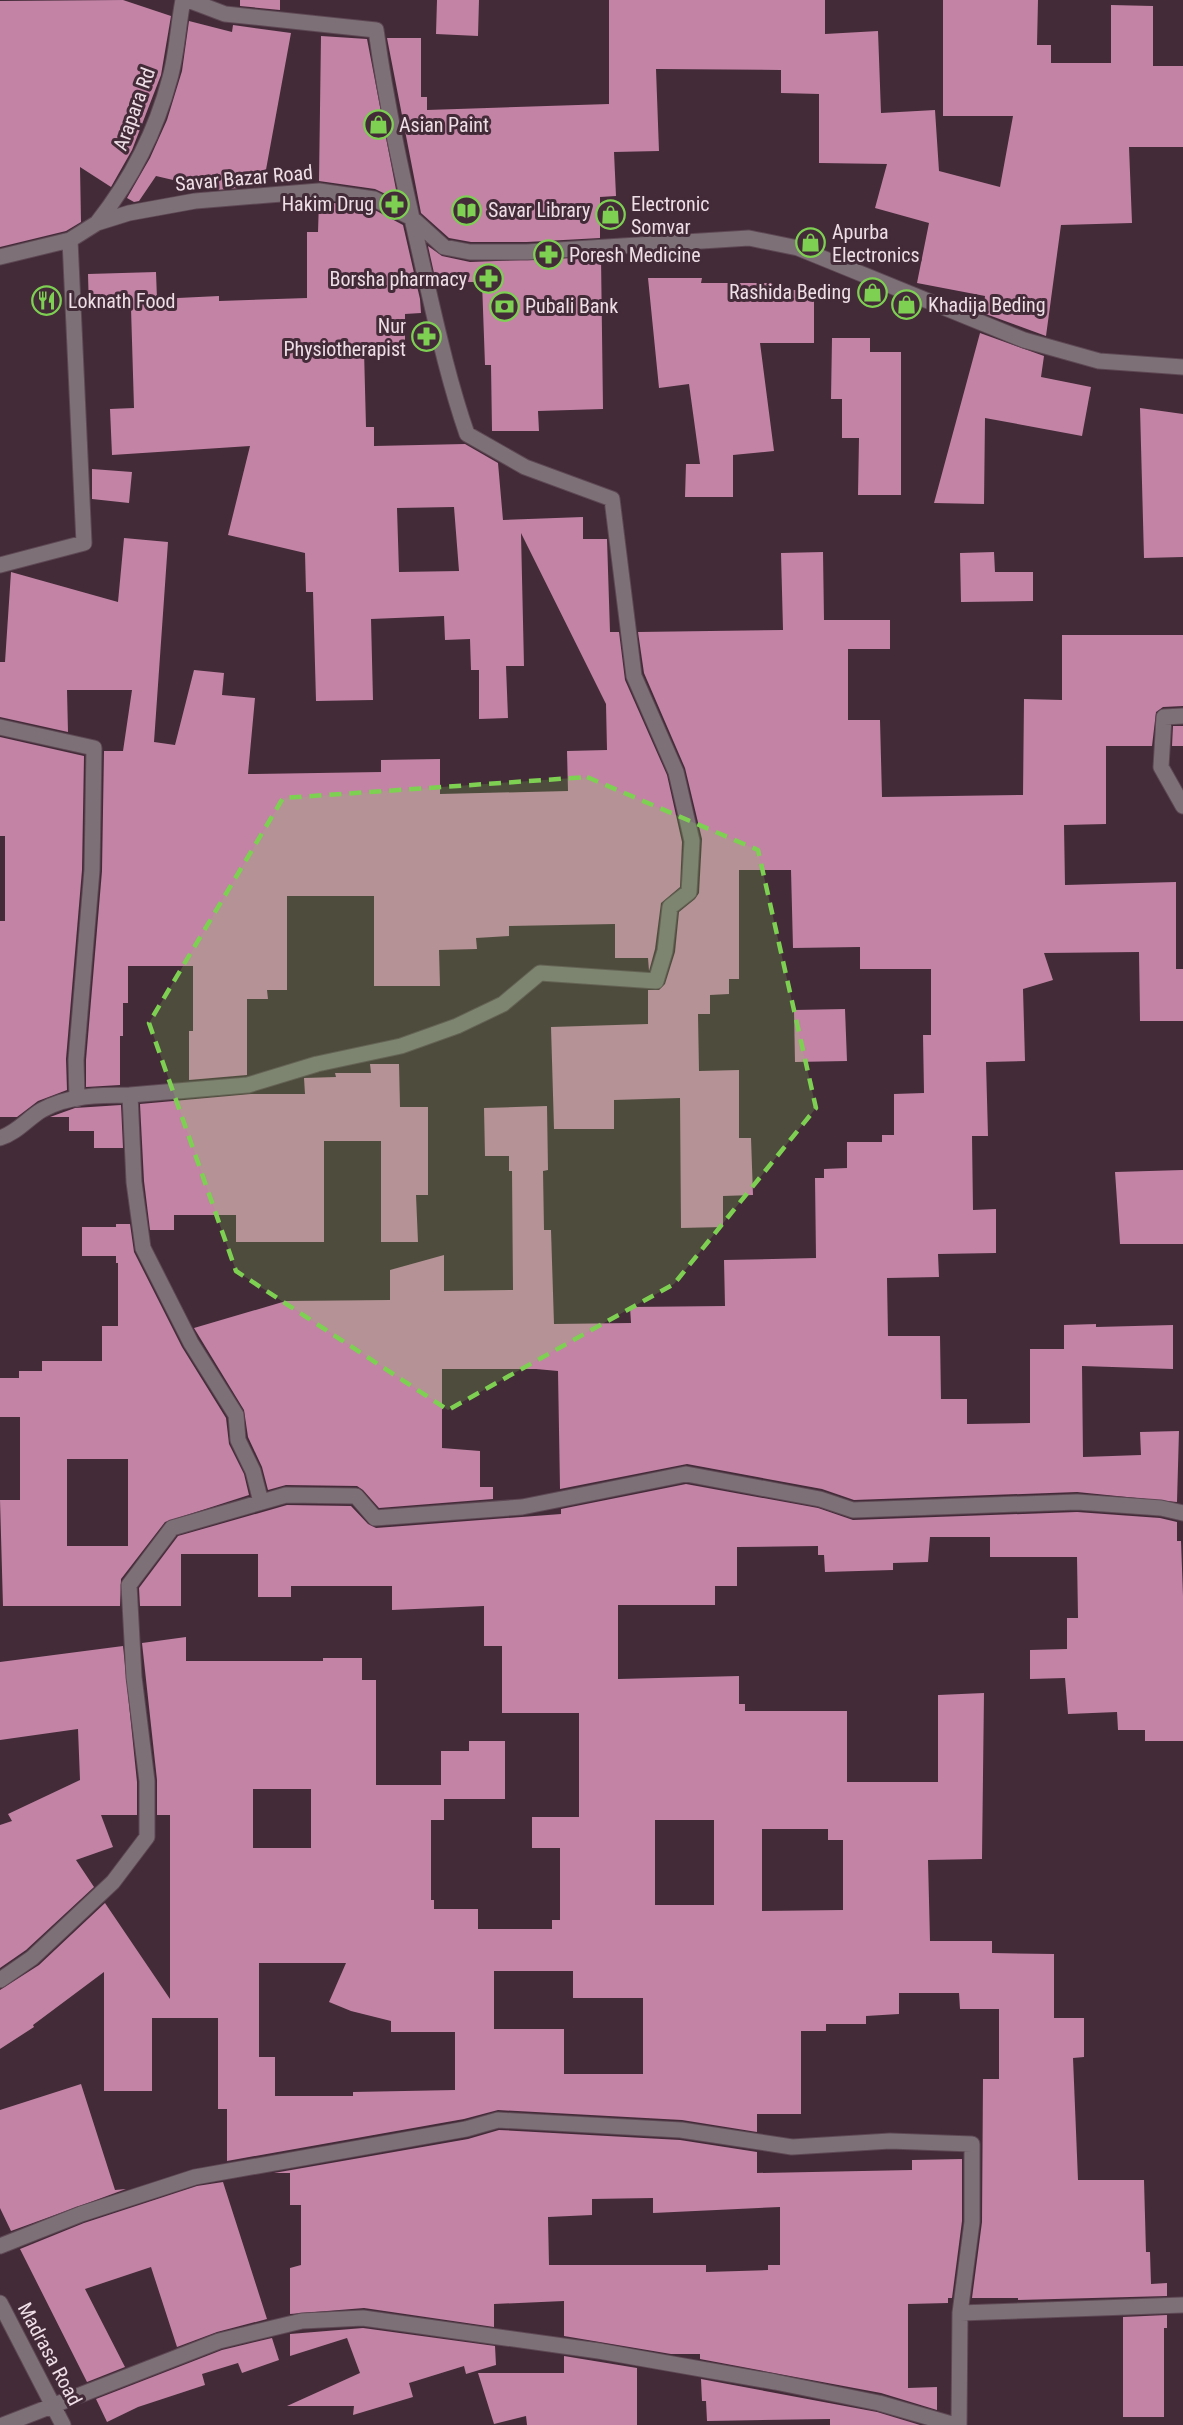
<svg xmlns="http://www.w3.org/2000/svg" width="1183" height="2425" viewBox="0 0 1183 2425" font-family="'Roboto Condensed',sans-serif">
<rect width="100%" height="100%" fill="#432b38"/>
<path fill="#c283a5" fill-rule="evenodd" d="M 123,0 L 171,16 L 161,75 L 132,150 L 111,187 L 80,167 L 81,222 L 66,231 L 0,247 L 0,1 Z
M 240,0 L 280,0 L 280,10 L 240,6 Z
M 437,0 L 479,0 L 478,36 L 436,34 Z
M 609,0 L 825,0 L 825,34 L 878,31 L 881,113 L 935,110 L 939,171 L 1000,187 L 1013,116 L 943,116 L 943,0 L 1038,0 L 1037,45 L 1051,45 L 1051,63 L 1111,63 L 1111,5 L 1153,6 L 1153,66 L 1183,66 L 1183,147 L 1129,147 L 1132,223 L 1061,225 L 1046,336 L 983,313 L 985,296 L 917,283 L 929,223 L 875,208 L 887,164 L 819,163 L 819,94 L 781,93 L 781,70 L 656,69 L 659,151 L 614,152 L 616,196 L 600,197 L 600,238 L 527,242 L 471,242 L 449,238 L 421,213 L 387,38 L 421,38 L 421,97 L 427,97 L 427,110 L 609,104 Z
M 189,21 L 232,32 L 233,25 L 291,33 L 263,186 L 216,190 L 156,176 L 139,201 L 134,202 L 127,198 L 150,158 L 167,120 L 182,71 Z
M 321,36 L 367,39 L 398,200 L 375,189 L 319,181 Z
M 319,201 L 371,208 L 403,225 L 420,299 L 421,313 L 405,314 L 405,348 L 364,350 L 366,427 L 374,427 L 374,446 L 465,444 L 498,463 L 503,520 L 583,517 L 583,539 L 607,539 L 610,632 L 619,632 L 625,680 L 667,775 L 682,842 L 680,887 L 661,903 L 655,949 L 649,971 L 648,958 L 615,958 L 615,924 L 509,926 L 509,936 L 476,938 L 477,949 L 439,950 L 440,986 L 374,986 L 374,896 L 287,896 L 287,990 L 267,990 L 268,999 L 247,999 L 247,1075 L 189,1080 L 189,1031 L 193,1031 L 193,966 L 128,966 L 128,1003 L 123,1003 L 123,1036 L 120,1036 L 120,1085 L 86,1087 L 86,1060 L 102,871 L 104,751 L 123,751 L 132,690 L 67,690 L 68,732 L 0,717 L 0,662 L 5,662 L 11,572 L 118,602 L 124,538 L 168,542 L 154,742 L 175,745 L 194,670 L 224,673 L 222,695 L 255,698 L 248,774 L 381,772 L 381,760 L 440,759 L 440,794 L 568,791 L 567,751 L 607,750 L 606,704 L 521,533 L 524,666 L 506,666 L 508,718 L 479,719 L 479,670 L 471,670 L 470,639 L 445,640 L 444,616 L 371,619 L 373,700 L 316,701 L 313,592 L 306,592 L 305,553 L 228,535 L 250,446 L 112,455 L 110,409 L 134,408 L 131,308 L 89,310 L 88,274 L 156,272 L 157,299 L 219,296 L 219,301 L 307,298 L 307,232 L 318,232 ZM 454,507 L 459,571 L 399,572 L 397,508 Z
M 428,246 L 442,256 L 470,262 L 601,257 L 603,409 L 538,411 L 539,431 L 492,431 L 491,365 L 485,365 L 482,282 L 436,282 Z
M 648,278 L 702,278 L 701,283 L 773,283 L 773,290 L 814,290 L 814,343 L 760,343 L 774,451 L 733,455 L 733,497 L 685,497 L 686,464 L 700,464 L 689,384 L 659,388 Z
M 980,333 L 1044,356 L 1041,377 L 1091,387 L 1082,436 L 985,418 L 984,504 L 934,503 Z
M 832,338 L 870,338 L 870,352 L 901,352 L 901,495 L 858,495 L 859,438 L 842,438 L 842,399 L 831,399 Z
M 1140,408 L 1183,414 L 1183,557 L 1144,558 Z
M 92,469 L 132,472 L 129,503 L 92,499 Z
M 823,552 L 824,620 L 890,620 L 890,649 L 848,649 L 848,720 L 880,720 L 882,797 L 1023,795 L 1024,699 L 1062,700 L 1062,635 L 1183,635 L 1183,706 L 1163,707 L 1156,712 L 1152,746 L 1106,746 L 1106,824 L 1064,825 L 1065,885 L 1176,882 L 1176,969 L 1183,969 L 1183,1021 L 1140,1021 L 1139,952 L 1044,953 L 1053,980 L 1023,989 L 1025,1061 L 986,1062 L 988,1136 L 972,1136 L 973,1210 L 996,1209 L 996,1253 L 938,1254 L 939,1277 L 887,1278 L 888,1336 L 940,1336 L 941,1399 L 967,1399 L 967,1424 L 1030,1423 L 1030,1349 L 1064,1349 L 1064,1325 L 1096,1324 L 1096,1327 L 1173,1325 L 1173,1369 L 1082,1366 L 1083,1457 L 1141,1455 L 1140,1432 L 1179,1431 L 1177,1502 L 1077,1492 L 854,1500 L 822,1489 L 687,1464 L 560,1489 L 558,1371 L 536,1369 L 442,1369 L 442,1448 L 480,1451 L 480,1487 L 493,1487 L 493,1499 L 379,1508 L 363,1490 L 357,1486 L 286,1485 L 268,1490 L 262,1467 L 248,1437 L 244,1410 L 194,1328 L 286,1301 L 390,1300 L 390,1270 L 444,1255 L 444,1291 L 513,1290 L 512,1171 L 509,1171 L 509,1156 L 485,1156 L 484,1108 L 547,1106 L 548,1170 L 543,1171 L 544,1230 L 551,1230 L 554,1324 L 631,1323 L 630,1307 L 725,1306 L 724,1260 L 816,1258 L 815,1178 L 824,1178 L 824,1169 L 847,1168 L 847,1142 L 882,1142 L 882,1135 L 894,1135 L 894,1094 L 924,1093 L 923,1035 L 931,1035 L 931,969 L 860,969 L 860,947 L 793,948 L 791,870 L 739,870 L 739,979 L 729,979 L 729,994 L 710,995 L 710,1014 L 698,1014 L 699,1071 L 739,1070 L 739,1138 L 751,1138 L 753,1195 L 723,1196 L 723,1227 L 681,1228 L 680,1098 L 614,1100 L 614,1129 L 554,1129 L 551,1027 L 648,1024 L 648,990 L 659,990 L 665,984 L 675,952 L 679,912 L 695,899 L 699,893 L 702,839 L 685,768 L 644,673 L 638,632 L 783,630 L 781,553 Z
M 994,552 L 995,572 L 1033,572 L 1033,601 L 961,602 L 960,553 Z
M 1173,726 L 1183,726 L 1183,746 L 1172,746 Z
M 0,737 L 84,756 L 82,870 L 66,1059 L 67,1090 L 38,1101 L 17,1117 L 0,1117 L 0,921 L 5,921 L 5,836 L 0,836 Z
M 845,1009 L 847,1061 L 795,1062 L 794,1010 Z
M 370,1064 L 399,1064 L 400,1107 L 428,1107 L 428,1195 L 416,1195 L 418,1242 L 381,1242 L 381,1141 L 324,1141 L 324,1242 L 236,1242 L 236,1215 L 174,1215 L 174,1230 L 150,1230 L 144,1181 L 140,1104 L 251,1094 L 305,1094 L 304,1078 L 336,1077 L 335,1073 L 371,1073 Z
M 121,1105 L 123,1148 L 94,1148 L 94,1131 L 69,1131 L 69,1117 L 50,1117 L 75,1108 Z
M 1183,1170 L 1183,1244 L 1120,1244 L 1115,1172 Z
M 116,1224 L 130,1224 L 134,1252 L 182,1347 L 226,1418 L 229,1444 L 244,1474 L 249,1495 L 165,1522 L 121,1579 L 120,1606 L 3,1606 L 0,1500 L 20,1500 L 20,1417 L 0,1417 L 0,1378 L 19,1378 L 19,1371 L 42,1371 L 42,1361 L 102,1361 L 102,1326 L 118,1326 L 118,1263 L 116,1263 L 116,1256 L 82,1256 L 82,1227 L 116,1227 ZM 67,1459 L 128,1459 L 128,1546 L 67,1546 Z
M 686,1484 L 818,1508 L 853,1520 L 1077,1512 L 1160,1518 L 1177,1522 L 1177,1541 L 1181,1541 L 1183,1596 L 1183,1741 L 1145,1741 L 1145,1730 L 1118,1730 L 1117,1712 L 1068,1714 L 1065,1678 L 1030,1679 L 1030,1650 L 1067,1649 L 1067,1618 L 1078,1618 L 1077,1557 L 990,1557 L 990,1537 L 930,1537 L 928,1562 L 893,1563 L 893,1570 L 825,1572 L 824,1555 L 818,1555 L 818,1546 L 737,1547 L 737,1586 L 715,1586 L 715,1605 L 618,1605 L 618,1679 L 739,1676 L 739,1704 L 745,1704 L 745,1711 L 847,1711 L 847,1782 L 938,1782 L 938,1695 L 984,1693 L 982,1859 L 928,1860 L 930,1941 L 992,1941 L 992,1953 L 1054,1954 L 1054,2018 L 1084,2018 L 1084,2057 L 1073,2058 L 1078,2180 L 1144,2180 L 1146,2252 L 1150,2252 L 1151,2284 L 1167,2283 L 1167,2296 L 1018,2300 L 1018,2298 L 972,2298 L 982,2222 L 983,2079 L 999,2079 L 999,2009 L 960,2009 L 959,1993 L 899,1993 L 899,2014 L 866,2016 L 866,2024 L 826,2024 L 826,2031 L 801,2031 L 801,2114 L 757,2114 L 757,2132 L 682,2120 L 498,2110 L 464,2119 L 227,2161 L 227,2109 L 218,2109 L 218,2018 L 152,2018 L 152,2091 L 104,2091 L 104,1972 L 33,2025 L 34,2027 L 0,2049 L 0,1990 L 39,1965 L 105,1903 L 170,1999 L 170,1815 L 157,1815 L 157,1780 L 142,1643 L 186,1637 L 186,1661 L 323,1661 L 323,1658 L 362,1658 L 362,1680 L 376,1680 L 376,1785 L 441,1785 L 441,1751 L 469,1751 L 469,1741 L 505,1741 L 505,1799 L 444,1799 L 444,1820 L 431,1820 L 431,1900 L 434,1900 L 434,1909 L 478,1909 L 478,1929 L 552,1929 L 552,1920 L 560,1920 L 560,1848 L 532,1848 L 532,1817 L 579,1817 L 579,1713 L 502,1713 L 502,1646 L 484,1646 L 484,1606 L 392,1610 L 392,1586 L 291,1586 L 291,1597 L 258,1597 L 258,1554 L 181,1554 L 181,1606 L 140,1606 L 139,1588 L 178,1536 L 287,1505 L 351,1506 L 368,1524 L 376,1528 L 561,1514 L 561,1509 ZM 253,1789 L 311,1789 L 311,1848 L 253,1848 ZM 655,1820 L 714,1820 L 714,1905 L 655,1905 ZM 762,1829 L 828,1829 L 828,1840 L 843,1840 L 843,1910 L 762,1911 ZM 259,1963 L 346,1963 L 329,2002 L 351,2011 L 391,2021 L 391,2032 L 455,2032 L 455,2090 L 353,2092 L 353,2096 L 275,2096 L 275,2057 L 259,2057 ZM 494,1971 L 573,1971 L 573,1998 L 643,1998 L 643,2074 L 564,2074 L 564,2029 L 494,2029 Z
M 123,1646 L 137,1782 L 137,1815 L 101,1815 L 113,1847 L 76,1860 L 94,1887 L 26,1950 L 0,1968 L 0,1825 L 12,1821 L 8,1814 L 80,1780 L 78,1729 L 0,1740 L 0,1662 Z
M 81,2084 L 115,2190 L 126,2189 L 11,2231 L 0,2208 L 0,2110 Z
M 499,2130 L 680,2140 L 757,2152 L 757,2173 L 912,2170 L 912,2160 L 962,2159 L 962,2221 L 952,2298 L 948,2298 L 948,2303 L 908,2304 L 908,2388 L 937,2387 L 937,2410 L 881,2393 L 700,2359 L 700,2354 L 671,2354 L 564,2336 L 564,2301 L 494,2304 L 494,2327 L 364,2308 L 290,2314 L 290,2268 L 301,2265 L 301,2205 L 290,2205 L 290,2173 L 274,2173 L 468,2139 ZM 653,2198 L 653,2213 L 780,2207 L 780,2265 L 768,2265 L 768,2270 L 706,2272 L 706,2265 L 549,2265 L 548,2217 L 592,2215 L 592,2199 Z
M 223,2182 L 267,2319 L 217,2332 L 177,2347 L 151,2267 L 85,2289 L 125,2367 L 87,2382 L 20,2249 L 84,2223 L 197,2186 Z
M 1167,2315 L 1167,2328 L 1164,2328 L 1164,2417 L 1123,2417 L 1123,2317 Z
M 363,2328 L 495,2346 L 496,2365 L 466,2374 L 464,2366 L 409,2383 L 413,2397 L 353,2415 L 354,2406 L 287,2406 L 360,2373 L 347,2338 L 290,2356 L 290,2334 Z
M 272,2338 L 279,2360 L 242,2373 L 238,2363 L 202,2374 L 205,2385 L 138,2407 L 107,2422 L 96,2399 L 222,2350 Z
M 564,2356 L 637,2368 L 637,2425 L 527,2425 L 526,2416 L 494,2424 L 478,2373 L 564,2373 Z
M 701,2379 L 877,2412 L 920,2425 L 830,2425 L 830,2419 L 707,2421 L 706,2401 L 702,2401 Z"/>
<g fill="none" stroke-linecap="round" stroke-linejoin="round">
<defs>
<path id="minor" d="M 188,0 L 225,14 L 376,30 C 387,110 405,188 423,267 C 436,323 448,379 467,434 L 525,467 L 612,499 L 634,676 L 676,772 L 692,841 L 689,892 L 670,907 L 665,951 L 656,981 L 540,973 L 503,1004 L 457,1026 L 401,1046 L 317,1064 L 248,1085 L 130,1095 L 134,1182 L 143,1248 L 191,1343 L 236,1415 L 238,1440 L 253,1471 L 261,1502
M 97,223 C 131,180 156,131 170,78 C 177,53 178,26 183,0
M 0,257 L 70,240 L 97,223 L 129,213 L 195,201 L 319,191 L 374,199 L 412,218 L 444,247 L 470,252 L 527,252 L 749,238 L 798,248 L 1024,340 L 1099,361 L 1183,367
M 0,565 L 84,543 L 70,240
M 1183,716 L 1164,717 L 1161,767 L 1183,806
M 0,727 L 94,748 L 92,870 L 76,1060 L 77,1099
M 0,1138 C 18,1132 27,1119 42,1110 C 69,1095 101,1095 130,1095
M 0,1980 L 32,1958 L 113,1882 L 147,1837 L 147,1781 L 134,1677 L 129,1585 L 172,1528 L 286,1495 L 356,1496 L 375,1518 L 522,1507 L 686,1474 L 820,1499 L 853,1510 L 1077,1502 L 1161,1508 L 1183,1513
M 0,2246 L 81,2214 L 195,2177 L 466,2129 L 498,2120 L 681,2130 L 792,2147 L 890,2141 L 972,2144 L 972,2222 L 960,2313 L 959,2425
M 0,2303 L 63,2425
M 960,2313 L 1183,2305
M 3,2425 L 219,2341 L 302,2321 L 363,2318 L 599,2351 L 775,2382 L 879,2403 L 955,2425"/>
</defs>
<use href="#minor" stroke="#5e4854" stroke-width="17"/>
<use href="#minor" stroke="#7d7177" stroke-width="15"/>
</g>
<path fill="#7ed053" fill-opacity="0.2" stroke="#7ed053" stroke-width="4.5" stroke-dasharray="12 8" stroke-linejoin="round" d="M 587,777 L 758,850 L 816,1108 L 674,1284 L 448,1410 L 236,1271 L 149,1023 L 283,798 Z"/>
<defs>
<symbol id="shop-ring" viewBox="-11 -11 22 22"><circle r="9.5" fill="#432b38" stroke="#7ed053" stroke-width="1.5"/><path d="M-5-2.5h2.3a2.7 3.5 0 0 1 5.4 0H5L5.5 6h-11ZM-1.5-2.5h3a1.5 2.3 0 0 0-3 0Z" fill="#7ed053"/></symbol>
<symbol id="pharmacy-ring" viewBox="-11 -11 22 22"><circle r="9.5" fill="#432b38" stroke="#7ed053" stroke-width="1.5"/><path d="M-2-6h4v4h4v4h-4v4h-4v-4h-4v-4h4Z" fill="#7ed053"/></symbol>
<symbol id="library-ring" viewBox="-11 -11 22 22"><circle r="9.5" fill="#432b38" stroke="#7ed053" stroke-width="1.5"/><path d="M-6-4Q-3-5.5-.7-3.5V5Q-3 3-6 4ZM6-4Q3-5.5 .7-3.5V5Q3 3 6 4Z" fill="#7ed053"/></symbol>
<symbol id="restaurant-ring" viewBox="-11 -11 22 22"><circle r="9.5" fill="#432b38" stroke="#7ed053" stroke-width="1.5"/><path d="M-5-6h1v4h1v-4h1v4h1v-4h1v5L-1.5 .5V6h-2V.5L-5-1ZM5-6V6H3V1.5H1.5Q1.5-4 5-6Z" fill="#7ed053"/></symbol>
<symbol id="bank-ring" viewBox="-11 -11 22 22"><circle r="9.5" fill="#432b38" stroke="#7ed053" stroke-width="1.5"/><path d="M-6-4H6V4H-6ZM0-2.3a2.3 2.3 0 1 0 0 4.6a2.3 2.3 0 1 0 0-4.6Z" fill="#7ed053"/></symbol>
</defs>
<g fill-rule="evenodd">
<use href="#shop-ring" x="362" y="108" width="33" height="33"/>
<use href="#pharmacy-ring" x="378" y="188" width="33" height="33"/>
<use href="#library-ring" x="450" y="194" width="33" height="33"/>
<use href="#shop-ring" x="594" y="198" width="33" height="33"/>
<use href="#shop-ring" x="794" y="226" width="33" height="33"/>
<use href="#pharmacy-ring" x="532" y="238" width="33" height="33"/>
<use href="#pharmacy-ring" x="472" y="262" width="33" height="33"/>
<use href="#shop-ring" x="856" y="276" width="33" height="33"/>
<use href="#restaurant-ring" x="30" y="284" width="33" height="33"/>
<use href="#shop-ring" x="890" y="288" width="33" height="33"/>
<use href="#bank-ring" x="488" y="290" width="33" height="33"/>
<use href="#pharmacy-ring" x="410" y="320" width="33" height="33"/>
</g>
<g text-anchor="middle" stroke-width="6" stroke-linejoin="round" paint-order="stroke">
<g font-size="20" fill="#eedee6" stroke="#432b38">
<text transform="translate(134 109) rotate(-70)" y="7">Arapara Rd</text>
<text transform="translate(244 178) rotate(-5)" y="7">Savar Bazar Road</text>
<text transform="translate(50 2354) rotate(62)" y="7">Madrasa Road</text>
</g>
<g font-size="20" fill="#eedee6" stroke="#432b38" text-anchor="start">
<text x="399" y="132">Asian Paint</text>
<text x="374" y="211" text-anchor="end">Hakim Drug</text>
<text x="631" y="211">Electronic<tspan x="631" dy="23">Somvar</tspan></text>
<text x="488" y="217">Savar Library</text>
<text x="832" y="239">Apurba<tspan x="832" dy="23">Electronics</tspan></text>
<text x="569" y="262">Poresh Medicine</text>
<text x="467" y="286" text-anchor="end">Borsha pharmacy</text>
<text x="851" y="299" text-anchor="end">Rashida Beding</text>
<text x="68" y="308">Loknath Food</text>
<text x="928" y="312">Khadija Beding</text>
<text x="525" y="313">Pubali Bank</text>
<text x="406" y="333" text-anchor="end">Nur<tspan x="406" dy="23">Physiotherapist</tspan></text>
</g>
</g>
</svg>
